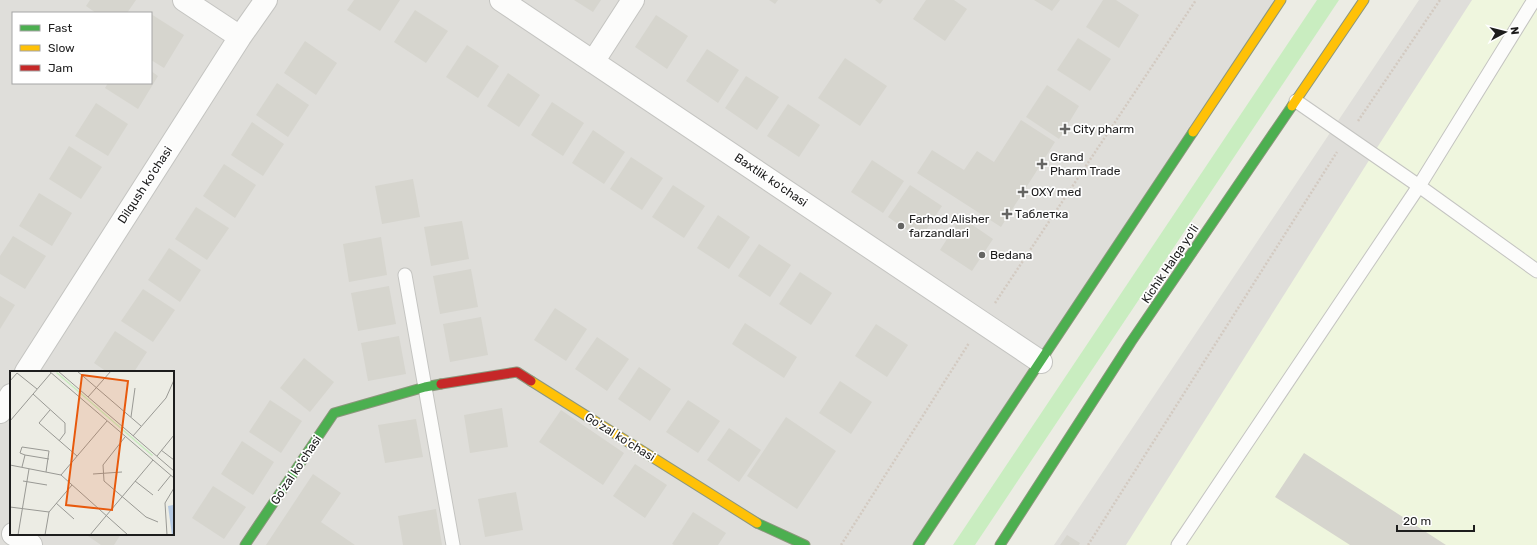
<svg xmlns="http://www.w3.org/2000/svg" width="1537" height="545" viewBox="0 0 1537 545" font-family="Rubik,sans-serif">
<rect width="100%" height="100%" fill="#ecece4"/>
<path fill="#dfdeda" fill-rule="evenodd" d="M 0,0 L 1281,0 L 918,545 L 0,545 ZM 13,13 L 151,13 L 151,83 L 13,83 ZM 11,372 L 173,372 L 173,534 L 11,534 Z
M 1419,0 L 1537,0 L 1537,545 L 1054,545 Z"/>
<path fill="#eff6de" d="M 1472,0 L 1537,0 L 1537,545 L 1126,545 L 1373,154 Z"/>
<path fill="#c9edc0" d="M 1317,0 L 1339,0 L 975,545 L 953,545 Z"/>
<path fill="#d6d5ce" d="M 90,0 L 136,0 L 127,13 L 96,13 L 86,6 Z
M 354,0 L 400,0 L 380,31 L 347,10 Z
M 574,0 L 601,0 L 593,12 Z
M 769,0 L 778,0 L 775,4 Z
M 875,0 L 883,0 L 880,4 Z
M 926,0 L 954,0 L 967,9 L 945,41 L 913,19 Z
M 1034,0 L 1060,0 L 1052,11 Z
M 1103,0 L 1116,0 L 1139,15 L 1119,48 L 1086,27 Z
M 415,10 L 448,31 L 426,63 L 394,42 Z
M 151,14 L 184,35 L 164,68 L 151,60 Z
M 656,15 L 688,36 L 667,69 L 635,47 Z
M 1078,38 L 1111,59 L 1090,91 L 1057,70 Z
M 305,41 L 337,63 L 316,95 L 284,73 Z
M 467,45 L 499,66 L 478,98 L 446,77 Z
M 707,49 L 739,70 L 718,103 L 686,81 Z
M 845,58 L 887,86 L 860,126 L 818,98 Z
M 151,71 L 158,76 L 138,109 L 105,88 L 108,83 L 151,83 Z
M 508,73 L 540,95 L 519,127 L 487,106 Z
M 746,76 L 779,97 L 757,130 L 725,108 Z
M 277,83 L 309,105 L 288,137 L 256,115 Z
M 1047,85 L 1079,106 L 1059,139 L 1026,117 Z
M 552,102 L 584,123 L 563,156 L 531,135 Z
M 96,103 L 128,124 L 108,156 L 75,136 Z
M 788,104 L 820,125 L 799,157 L 767,136 Z
M 1021,120 L 1055,142 L 1001,227 L 917,173 L 932,150 L 964,170 L 977,151 L 994,162 Z
M 252,122 L 284,144 L 263,176 L 231,155 Z
M 593,130 L 625,152 L 604,184 L 572,163 Z
M 69,146 L 102,167 L 81,199 L 49,179 Z
M 631,157 L 663,178 L 642,210 L 610,189 Z
M 872,160 L 904,181 L 883,213 L 851,192 Z
M 224,164 L 256,185 L 235,218 L 203,196 Z
M 413,179 L 420,217 L 382,224 L 375,186 Z
M 673,185 L 705,206 L 684,238 L 652,217 Z
M 910,185 L 942,206 L 920,239 L 888,217 Z
M 39,193 L 72,213 L 52,246 L 19,226 Z
M 196,207 L 229,228 L 207,260 L 175,239 Z
M 718,215 L 750,237 L 729,269 L 697,248 Z
M 961,217 L 993,239 L 972,271 L 940,250 Z
M 462,221 L 469,259 L 431,266 L 424,227 Z
M 13,236 L 46,256 L 25,289 L 0,274 L 0,256 Z
M 381,237 L 387,275 L 349,282 L 343,244 Z
M 759,244 L 791,265 L 770,297 L 738,276 Z
M 169,248 L 201,270 L 180,302 L 148,280 Z
M 471,269 L 478,307 L 440,314 L 433,276 Z
M 800,272 L 832,293 L 811,325 L 779,304 Z
M 389,286 L 396,324 L 358,331 L 351,293 Z
M 143,289 L 175,310 L 153,342 L 121,321 Z
M 0,296 L 15,305 L 0,329 Z
M 555,308 L 587,329 L 566,361 L 534,340 Z
M 481,317 L 488,355 L 450,362 L 443,324 Z
M 745,323 L 797,357 L 784,378 L 732,344 Z
M 876,324 L 908,345 L 887,377 L 855,356 Z
M 115,331 L 147,352 L 134,372 L 107,372 L 94,363 Z
M 399,336 L 406,374 L 368,381 L 361,343 Z
M 597,337 L 629,359 L 607,391 L 575,369 Z
M 304,358 L 334,382 L 310,412 L 280,388 Z
M 639,367 L 671,389 L 650,421 L 618,399 Z
M 840,381 L 872,402 L 851,434 L 819,413 Z
M 270,400 L 302,421 L 281,453 L 249,432 Z
M 688,400 L 720,421 L 698,453 L 666,432 Z
M 502,408 L 508,447 L 470,453 L 464,415 Z
M 561,410 L 624,453 L 603,485 L 539,442 Z
M 786,417 L 836,451 L 797,509 L 747,476 Z
M 416,419 L 423,457 L 385,463 L 378,425 Z
M 729,428 L 761,450 L 739,482 L 707,460 Z
M 242,441 L 274,462 L 253,495 L 221,474 Z
M 1304,453 L 1446,545 L 1350,545 L 1275,497 Z
M 635,464 L 667,485 L 645,518 L 613,496 Z
M 313,474 L 341,493 L 321,522 L 355,545 L 266,545 Z
M 213,486 L 246,507 L 224,539 L 192,518 Z
M 516,492 L 523,530 L 485,537 L 478,499 Z
M 436,509 L 442,545 L 403,545 L 398,516 Z
M 693,512 L 726,533 L 718,545 L 674,545 L 672,544 Z
M 85,534 L 121,534 L 114,545 L 101,545 Z
M 1067,535 L 1080,543 L 1079,545 L 1060,545 Z"/>
<g fill="none" stroke-linecap="round" stroke-linejoin="round">
<defs>
<path id="lane" d="M 1296,101 L 1419,186 L 1537,271
M 405,275 L 453,545
M 1178,545 L 1419,186 L 1534,0"/>
<path id="street" d="M 184,0 L 240,37
M 501,0 L 1041,362
M 593,62 L 633,0
M 26,372 L 240,37 L 266,0
M 0,412 L 11,395
M 13,534 L 31,545"/>
<path id="fast" d="M 757,523 L 805,545
M 245,545 L 334,413 L 425,387 L 441,384
M 918,545 L 1193,132
M 1000,545 L 1131,342 L 1292,106"/>
<path id="slow" d="M 1292,106 L 1364,0
M 1193,132 L 1281,0
M 531,381 L 757,523"/>
<path id="jam" d="M 441,384 L 517,372 L 531,381"/>
</defs>
<use href="#lane" stroke="#c4c4c1" stroke-width="15"/>
<use href="#street" stroke="#c4c4c1" stroke-width="24"/>
<use href="#fast" stroke="#8c967c" stroke-width="11"/>
<use href="#slow" stroke="#8c967c" stroke-width="11"/>
<use href="#jam" stroke="#8c967c" stroke-width="11"/>
<path stroke="#d3cac1" stroke-width="2.5" stroke-dasharray="2 2" stroke-linecap="butt" d="M 1358,121 L 1440,0
M 995,303 L 1196,0
M 841,545 L 969,343
M 1088,545 L 1337,152"/>
<use href="#lane" stroke="#fcfcfb" stroke-width="13"/>
<use href="#street" stroke="#fcfcfb" stroke-width="22"/>
<use href="#fast" stroke="#4caf50" stroke-width="9"/>
<use href="#slow" stroke="#ffc107" stroke-width="9"/>
<use href="#jam" stroke="#c62828" stroke-width="9"/>
</g>
<g fill="#656563" stroke="#fff" stroke-width="1.5">
<path d="M1063 123h4v4h4v4h-4v4h-4v-4h-4v-4h4z"/>
<path d="M1040 158h4v4h4v4h-4v4h-4v-4h-4v-4h4z"/>
<path d="M1021 186h4v4h4v4h-4v4h-4v-4h-4v-4h4z"/>
<path d="M1005 208h4v4h4v4h-4v4h-4v-4h-4v-4h4z"/>
<circle cx="901" cy="226" r="4"/>
<circle cx="982" cy="255" r="4"/>
</g>
<g text-anchor="middle" stroke-width="3.5" stroke-linejoin="round" paint-order="stroke">
<g font-size="12" fill="#1d1d1d" stroke="#fff" text-anchor="start">
<text x="1073" y="133">City pharm</text>
<text x="1050" y="161">Grand<tspan x="1050" dy="14">Pharm Trade</tspan></text>
<text x="1031" y="196">OXY med</text>
<text x="1015" y="218">Таблетка</text>
<text x="909" y="223">Farhod Alisher<tspan x="909" dy="14">farzandlari</tspan></text>
<text x="990" y="259">Bedana</text>
</g>
<g font-size="12" fill="#1d1d1d" stroke="#fff">
<text transform="translate(771 180) rotate(34)" y="4">Baxtlik ko'chasi</text>
<text transform="translate(145 185) rotate(-57)" y="4">Dilqush ko'chasi</text>
<text transform="translate(1170 264) rotate(-56)" y="4">Kichik Halqa yo'li</text>
<text transform="translate(620 437) rotate(32)" y="4">Go'zal ko'chasi</text>
<text transform="translate(296 470) rotate(-56)" y="4">Go'zal ko'chasi</text>
</g>
</g>
<g transform="translate(10 371)">
<rect width="164" height="164" fill="#ecece4"/>
<path d="M 47,1 L 143,84 L 142,85 L 46,2 Z" fill="#c9edc0"/>
<path d="M 163,134 L 164,164 L 162,164 L 158,135 Z" fill="#b5c9e2"/>
<path fill="none" stroke="#999994" stroke-width="1" d="M 39,0 L 164,107M 48,0 L 164,100M 67,0 L 131,55M 0,10 L 7,2 L 27,18M 23,23 L 55,52 L 55,62 L 49,70M 78,26 L 101,0M 40,39 L 29,52 L 67,85M 121,46 L 125,17M 0,50 L 41,2M 123,65 L 156,27 L 164,9M 115,66 L 93,94 L 94,110 L 136,146 L 148,151M 151,79 L 164,89M 15,84 L 39,88M 147,85 L 164,64M 0,94 L 51,104 L 118,164M 12,96 L 15,84 L 10,82 L 12,76 L 39,80 L 36,101M 83,103 L 112,101M 51,104 L 97,50M 13,110 L 37,114M 125,110 L 143,124M 148,120 L 161,104M 46,132 L 64,148M 0,136 L 39,141M 8,164 L 19,98M 35,164 L 39,141 L 62,114M 80,164 L 143,89M 157,164 L 155,132 L 164,117"/>
<path fill="#e8590c" fill-opacity="0.15" stroke="#e8590c" stroke-width="2" d="M 72,4 L 118,10 L 102,139 L 56,134 Z"/>
<rect width="164" height="164" fill="none" stroke="#1d1d1d" stroke-width="2"/>
</g>
<rect x="12" y="12" width="140" height="72" fill="#ffffff" stroke="#a5a5a5"/>
<rect x="20" y="25" width="20" height="6" fill="#4caf50" stroke="#a5a5a5"/>
<text x="48" y="32" font-size="12" fill="#1d1d1d">Fast</text>
<rect x="20" y="45" width="20" height="6" fill="#ffc107" stroke="#a5a5a5"/>
<text x="48" y="52" font-size="12" fill="#1d1d1d">Slow</text>
<rect x="20" y="65" width="20" height="6" fill="#c62828" stroke="#a5a5a5"/>
<text x="48" y="72" font-size="12" fill="#1d1d1d">Jam</text>
<g transform="translate(1505 32) rotate(83)" stroke="#ffffff" stroke-width="3" paint-order="stroke">
<path d="M0-3L7 15L0 10L-7 15Z" fill="#1d1d1d"/>
<text y="-6" font-size="11" font-weight="bold" text-anchor="middle" fill="#1d1d1d">N</text>
</g>
<path d="M1397 525v6h77v-6" fill="none" stroke="#1d1d1d" stroke-width="2"/>
<text x="1403" y="525" font-size="12" fill="#1d1d1d" stroke="#ffffff" stroke-width="3" paint-order="stroke">20 m</text>
</svg>
